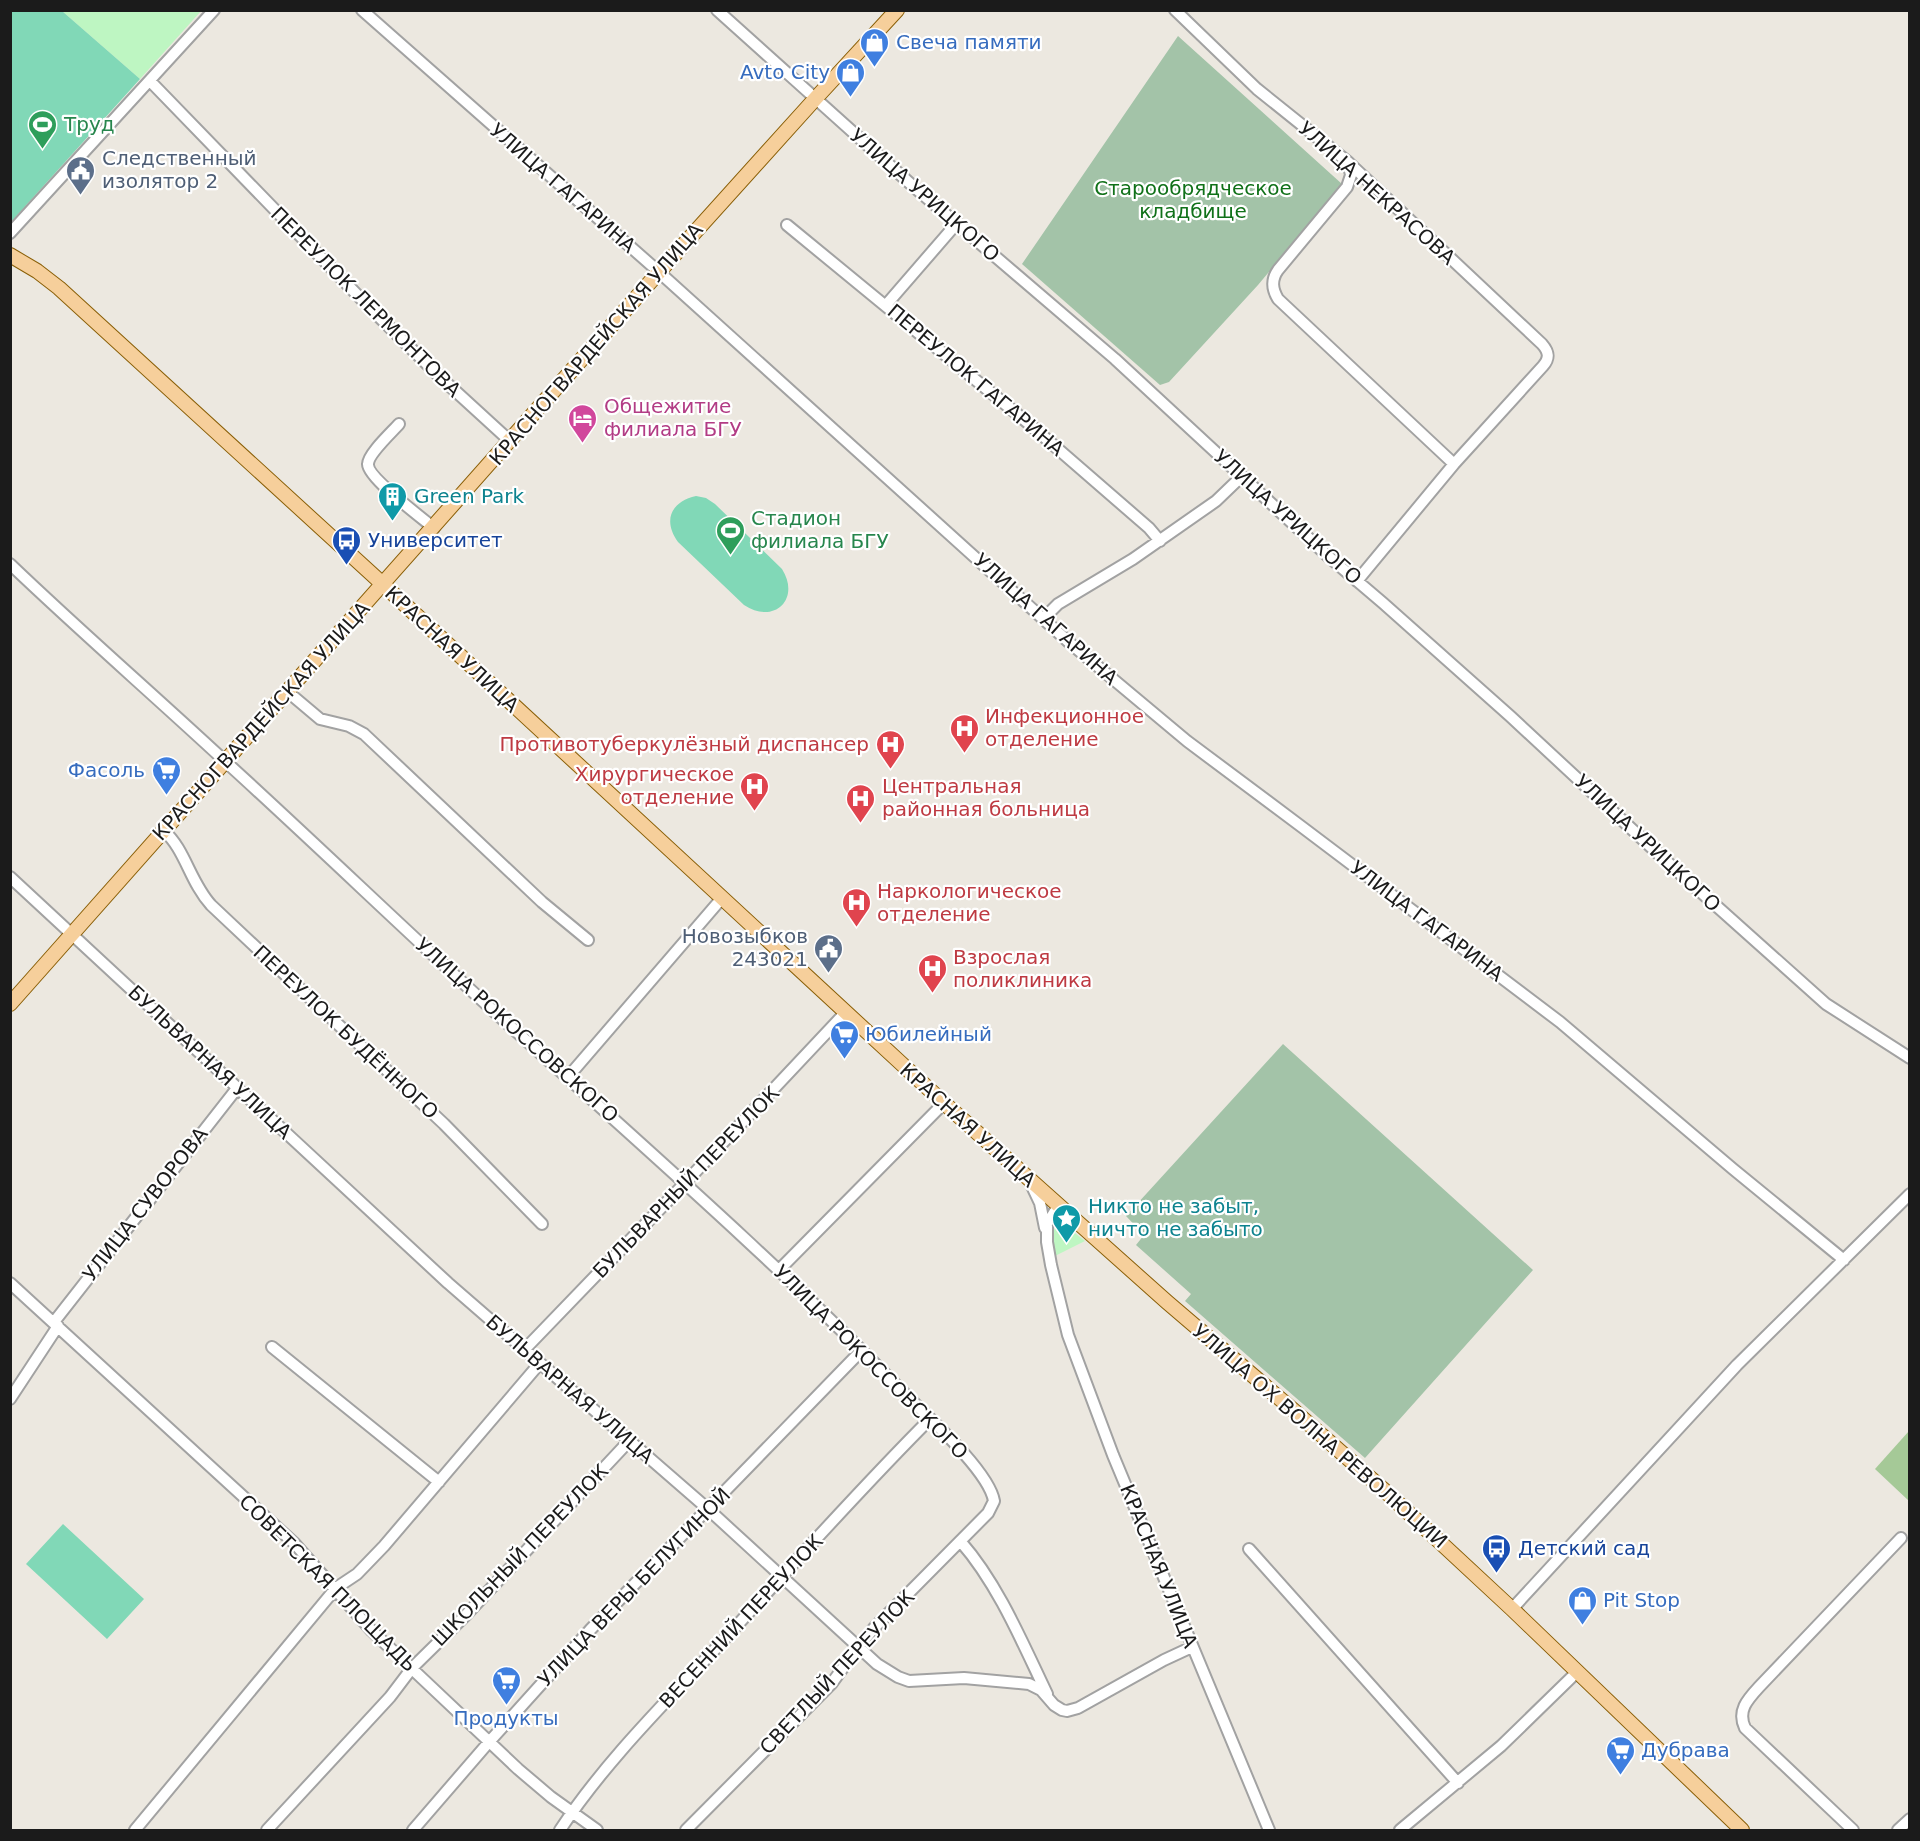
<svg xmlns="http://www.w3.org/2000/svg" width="1920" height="1841" viewBox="0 0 1920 1841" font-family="'DejaVu Sans',sans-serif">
<rect width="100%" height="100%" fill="#ece8e0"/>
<path fill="#a5c997" d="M 1909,1431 L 1909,1501 L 1875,1469 Z"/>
<path fill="#a3c3a8" d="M 1178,36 L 1342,184 L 1258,285 L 1169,382 L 1160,385 L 1022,264 Z
M 1283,1044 L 1533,1270 L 1365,1458 L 1185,1301 L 1191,1294 L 1136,1245 L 1144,1235 L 1126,1216 Z"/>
<path fill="#bef6c2" d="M 62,11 L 201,11 L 140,79 Z
M 1061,1222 L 1085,1241 L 1055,1256 C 1053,1243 1049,1229 1061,1222 Z"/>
<path fill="#81d8b7" d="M 10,11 L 62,11 L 140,79 L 11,222 Z
M 696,496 L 706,498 L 715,504 L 782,569 C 801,599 774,625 744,605 L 678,542 C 663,521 670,502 696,496 Z
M 63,1524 L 144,1599 L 107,1639 L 26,1564 Z"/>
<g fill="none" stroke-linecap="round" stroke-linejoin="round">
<defs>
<path id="minor" d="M 362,10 L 659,272 L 1071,644 L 1187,741 L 1302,827 L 1560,1022 L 1733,1169 L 1844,1260
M 717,10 L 914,187 L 1115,359 L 1329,557 L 1383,603 L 1510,716 L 1665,860 L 1826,1004 L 1910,1058
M 1175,10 L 1257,89 L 1348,162 L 1542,344 C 1549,352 1550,358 1543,366 L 1454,464 L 1357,581
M 150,81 L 370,308 L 440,377 L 510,441
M 1348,162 L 1351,175 L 1347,187 L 1278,270 C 1271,280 1272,289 1278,299 L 1454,464
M 787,225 L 1028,423 L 1149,528 L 1160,541
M 10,233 L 214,10
M 886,305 L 957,223
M 399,424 C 392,432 368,454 368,464 C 367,477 422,518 434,528
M 10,564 C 81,632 155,696 227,763 C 318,846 407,932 498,1015 C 635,1139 774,1260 903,1392 C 926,1415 989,1471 994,1501 L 988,1513 L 874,1628 L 858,1647 L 832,1683 L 686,1830
M 1044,618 L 1058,604 L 1133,559 L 1216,501 L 1242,476
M 288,692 L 320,719 L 349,726 L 364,734 L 542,902 L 588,940
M 164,831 C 185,849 190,882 211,905 L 444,1124 L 542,1224
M 10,877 L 448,1283 L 708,1509 L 877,1664 L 898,1677 L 909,1681 L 964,1678 L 1029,1684 L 1041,1690 L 1054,1705 L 1062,1710 L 1067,1711 L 1078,1708 L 1164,1660 L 1192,1647
M 568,1077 L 722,898
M 1031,1184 L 1040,1203 L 1045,1228
M 1058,1206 L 1047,1224 L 1047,1242 L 1051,1265 L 1068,1335 L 1113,1455 L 1269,1830
M 779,1270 L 944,1103
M 10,1283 L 294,1543 L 372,1631 L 518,1769 L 551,1797 L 597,1830
M 54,1322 L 238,1087
M 272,1347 L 439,1482
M 525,1349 L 685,1183 L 845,1013
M 10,1399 L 58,1326
M 961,1542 C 998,1584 1023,1644 1047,1694
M 1249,1549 L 1458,1783
M 1512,1609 L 1737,1365 L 1910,1194
M 135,1830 L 336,1588 L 357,1574 L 384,1546 L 540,1363
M 267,1830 L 390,1697 L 412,1668 L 466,1615 L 630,1440
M 413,1830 L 489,1742 L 590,1630 L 862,1350
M 560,1830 C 605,1762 664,1704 719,1645 C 789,1569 857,1492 930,1419
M 1400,1830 L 1501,1746 L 1577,1672
M 1853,1830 L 1745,1728 C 1737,1711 1747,1700 1759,1687 L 1901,1538
M 1898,1830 L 1910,1819"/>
<path id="major" d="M 10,255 L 37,271 L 59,288 L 375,577 L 944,1103 L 1167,1302 L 1292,1409 L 1385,1491 L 1512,1609 L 1742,1830
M 10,1004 L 659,272 L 815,99 L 897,10"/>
</defs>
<use href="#minor" stroke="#a2a2a2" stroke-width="14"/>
<use href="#major" stroke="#8a5f07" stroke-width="16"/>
<use href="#minor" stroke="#fff" stroke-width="10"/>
<use href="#major" stroke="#f6cf9b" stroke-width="14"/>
</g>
<defs>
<symbol id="shop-pin" viewBox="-11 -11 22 30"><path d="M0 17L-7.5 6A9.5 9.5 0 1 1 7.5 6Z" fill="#3f7fe0" stroke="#fff"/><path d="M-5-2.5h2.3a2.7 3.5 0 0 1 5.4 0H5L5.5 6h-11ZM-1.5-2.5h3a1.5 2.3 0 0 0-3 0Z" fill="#fff"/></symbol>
<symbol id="stadium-pin" viewBox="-11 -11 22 30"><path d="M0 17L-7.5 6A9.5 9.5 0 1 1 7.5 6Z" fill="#2e9e5b" stroke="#fff"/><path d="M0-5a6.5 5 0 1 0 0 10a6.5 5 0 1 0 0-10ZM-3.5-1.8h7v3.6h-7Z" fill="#fff"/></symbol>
<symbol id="civic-pin" viewBox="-11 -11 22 30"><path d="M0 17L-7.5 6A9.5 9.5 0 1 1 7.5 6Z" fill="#5c6f8a" stroke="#fff"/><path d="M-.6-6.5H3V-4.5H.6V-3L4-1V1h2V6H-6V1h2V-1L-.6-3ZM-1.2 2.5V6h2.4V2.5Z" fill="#fff"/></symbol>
<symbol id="hotel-pin" viewBox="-11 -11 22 30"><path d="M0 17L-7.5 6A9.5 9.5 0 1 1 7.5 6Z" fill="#d1479c" stroke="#fff"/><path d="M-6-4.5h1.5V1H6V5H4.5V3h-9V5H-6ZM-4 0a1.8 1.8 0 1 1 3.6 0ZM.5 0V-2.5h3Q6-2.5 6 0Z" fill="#fff"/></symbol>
<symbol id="building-pin" viewBox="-11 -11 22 30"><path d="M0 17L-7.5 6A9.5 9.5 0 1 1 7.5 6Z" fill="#0f9aa8" stroke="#fff"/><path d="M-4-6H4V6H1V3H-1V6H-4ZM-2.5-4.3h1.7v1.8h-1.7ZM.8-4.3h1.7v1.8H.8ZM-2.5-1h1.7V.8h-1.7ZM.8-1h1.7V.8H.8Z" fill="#fff"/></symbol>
<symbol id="bus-pin" viewBox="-11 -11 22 30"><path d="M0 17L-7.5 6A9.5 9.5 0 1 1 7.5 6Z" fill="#1a4fb4" stroke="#fff"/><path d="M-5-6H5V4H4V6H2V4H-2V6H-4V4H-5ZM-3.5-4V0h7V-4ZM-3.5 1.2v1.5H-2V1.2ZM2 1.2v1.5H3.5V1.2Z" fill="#fff"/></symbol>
<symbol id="hospital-pin" viewBox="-11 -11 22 30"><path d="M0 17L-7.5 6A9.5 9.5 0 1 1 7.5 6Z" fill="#e0444e" stroke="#fff"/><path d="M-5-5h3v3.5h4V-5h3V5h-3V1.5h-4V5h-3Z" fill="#fff"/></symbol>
<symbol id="supermarket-pin" viewBox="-11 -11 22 30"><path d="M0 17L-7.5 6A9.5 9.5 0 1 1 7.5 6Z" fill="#3f7fe0" stroke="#fff"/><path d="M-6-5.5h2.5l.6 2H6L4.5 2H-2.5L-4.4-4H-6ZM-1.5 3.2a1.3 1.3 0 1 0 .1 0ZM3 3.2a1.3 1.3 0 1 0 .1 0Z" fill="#fff"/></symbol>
<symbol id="sight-pin" viewBox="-11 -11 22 30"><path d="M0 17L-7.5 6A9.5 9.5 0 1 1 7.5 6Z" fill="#0f9aa8" stroke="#fff"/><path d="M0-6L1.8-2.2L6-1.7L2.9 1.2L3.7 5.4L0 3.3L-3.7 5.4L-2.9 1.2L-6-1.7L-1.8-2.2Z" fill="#fff"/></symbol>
</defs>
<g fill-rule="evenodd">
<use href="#shop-pin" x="858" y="26" width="33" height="45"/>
<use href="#shop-pin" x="834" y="56" width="33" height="45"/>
<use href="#stadium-pin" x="26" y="108" width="33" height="45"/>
<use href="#civic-pin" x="64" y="154" width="33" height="45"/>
<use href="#hotel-pin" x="566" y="402" width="33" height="45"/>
<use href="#building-pin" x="376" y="480" width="33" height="45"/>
<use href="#stadium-pin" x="714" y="514" width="33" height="45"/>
<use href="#bus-pin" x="330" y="524" width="33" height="45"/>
<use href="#hospital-pin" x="948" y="712" width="33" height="45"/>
<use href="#hospital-pin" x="874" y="728" width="33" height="45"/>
<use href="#supermarket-pin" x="150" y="754" width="33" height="45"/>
<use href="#hospital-pin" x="738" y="770" width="33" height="45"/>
<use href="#hospital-pin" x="844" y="782" width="33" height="45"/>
<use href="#hospital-pin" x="840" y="886" width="33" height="45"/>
<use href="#civic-pin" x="812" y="932" width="33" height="45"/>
<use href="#hospital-pin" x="916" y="952" width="33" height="45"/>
<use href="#supermarket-pin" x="828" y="1018" width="33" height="45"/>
<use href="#sight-pin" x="1050" y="1202" width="33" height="45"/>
<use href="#bus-pin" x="1480" y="1532" width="33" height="45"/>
<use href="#shop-pin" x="1566" y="1584" width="33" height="45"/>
<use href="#supermarket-pin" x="490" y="1664" width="33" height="45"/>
<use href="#supermarket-pin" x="1604" y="1734" width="33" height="45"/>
</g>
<g text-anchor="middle" stroke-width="4.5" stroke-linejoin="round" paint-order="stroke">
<g font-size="20" fill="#366cbe" stroke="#fff" text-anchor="start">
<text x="896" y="49">Свеча памяти</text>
<text x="830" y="79" text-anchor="end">Avto City</text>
<text x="145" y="777" text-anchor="end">Фасоль</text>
<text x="865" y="1041">Юбилейный</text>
<text x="1603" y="1607">Pit Stop</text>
<text x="506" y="1725" text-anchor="middle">Продукты</text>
<text x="1641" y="1757">Дубрава</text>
</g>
<g font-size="20" fill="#27864d" stroke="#fff" text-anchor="start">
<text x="64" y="131">Труд</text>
<text x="751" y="525">Стадион<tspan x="751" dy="23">филиала БГУ</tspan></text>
</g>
<g font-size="20" fill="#4e5e75" stroke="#fff" text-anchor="start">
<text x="102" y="165">Следственный<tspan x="102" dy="23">изолятор 2</tspan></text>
<text x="808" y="943" text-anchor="end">Новозыбков<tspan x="808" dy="23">243021</tspan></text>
</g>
<g font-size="20" fill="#1b1b1b" stroke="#fff">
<text transform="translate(563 188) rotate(41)" y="7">УЛИЦА ГАГАРИНА</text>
<text transform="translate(1377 193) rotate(42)" y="7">УЛИЦА НЕКРАСОВА</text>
<text transform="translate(925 195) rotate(41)" y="7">УЛИЦА УРИЦКОГО</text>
<text transform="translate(366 302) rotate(45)" y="7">ПЕРЕУЛОК ЛЕРМОНТОВА</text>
<text transform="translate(596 344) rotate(-49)" y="7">КРАСНОГВАРДЕЙСКАЯ УЛИЦА</text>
<text transform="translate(976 380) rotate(40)" y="7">ПЕРЕУЛОК ГАГАРИНА</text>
<text transform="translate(1288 517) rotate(42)" y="7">УЛИЦА УРИЦКОГО</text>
<text transform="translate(1046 619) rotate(42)" y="7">УЛИЦА ГАГАРИНА</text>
<text transform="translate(452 649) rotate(43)" y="7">КРАСНАЯ УЛИЦА</text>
<text transform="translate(261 721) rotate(-48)" y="7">КРАСНОГВАРДЕЙСКАЯ УЛИЦА</text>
<text transform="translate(1648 843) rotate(43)" y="7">УЛИЦА УРИЦКОГО</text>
<text transform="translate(1427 921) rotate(37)" y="7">УЛИЦА ГАГАРИНА</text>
<text transform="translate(517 1030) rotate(42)" y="7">УЛИЦА РОКОССОВСКОГО</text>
<text transform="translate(346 1032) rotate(43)" y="7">ПЕРЕУЛОК БУДЁННОГО</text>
<text transform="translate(210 1062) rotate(43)" y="7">БУЛЬВАРНАЯ УЛИЦА</text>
<text transform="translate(968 1125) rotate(42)" y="7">КРАСНАЯ УЛИЦА</text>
<text transform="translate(686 1182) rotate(-46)" y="7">БУЛЬВАРНЫЙ ПЕРЕУЛОК</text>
<text transform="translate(145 1204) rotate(-52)" y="7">УЛИЦА СУВОРОВА</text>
<text transform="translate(871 1362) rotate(45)" y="7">УЛИЦА РОКОССОВСКОГО</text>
<text transform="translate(570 1389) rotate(41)" y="7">БУЛЬВАРНАЯ УЛИЦА</text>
<text transform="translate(1320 1436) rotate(41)" y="7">УЛИЦА ОХ ВОЛНА РЕВОЛЮЦИИ</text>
<text transform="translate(520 1555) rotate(-46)" y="7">ШКОЛЬНЫЙ ПЕРЕУЛОК</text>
<text transform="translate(1159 1566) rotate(68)" y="7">КРАСНАЯ УЛИЦА</text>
<text transform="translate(328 1583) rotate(45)" y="7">СОВЕТСКАЯ ПЛОЩАДЬ</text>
<text transform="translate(634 1587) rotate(-46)" y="7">УЛИЦА ВЕРЫ БЕЛУГИНОЙ</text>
<text transform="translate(741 1621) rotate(-47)" y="7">ВЕСЕННИЙ ПЕРЕУЛОК</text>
<text transform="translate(837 1672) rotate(-47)" y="7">СВЕТЛЫЙ ПЕРЕУЛОК</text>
</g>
<g font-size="20" fill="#107119" stroke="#fff">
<text x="1193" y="195">Старообрядческое<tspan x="1193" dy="23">кладбище</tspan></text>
</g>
<g font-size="20" fill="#b23c85" stroke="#fff" text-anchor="start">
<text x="604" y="413">Общежитие<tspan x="604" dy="23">филиала БГУ</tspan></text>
</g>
<g font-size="20" fill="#0d838f" stroke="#fff" text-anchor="start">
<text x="414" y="503">Green Park</text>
<text x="1088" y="1213">Никто не забыт,<tspan x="1088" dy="23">ничто не забыто</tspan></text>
</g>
<g font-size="20" fill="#164399" stroke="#fff" text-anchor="start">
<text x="368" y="547">Университет</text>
<text x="1518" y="1555">Детский сад</text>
</g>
<g font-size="20" fill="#be3a42" stroke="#fff" text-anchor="start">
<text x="985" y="723">Инфекционное<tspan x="985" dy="23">отделение</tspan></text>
<text x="869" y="751" text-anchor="end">Противотуберкулёзный диспансер</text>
<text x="734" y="781" text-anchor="end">Хирургическое<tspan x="734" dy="23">отделение</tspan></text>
<text x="882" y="793">Центральная<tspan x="882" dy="23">районная больница</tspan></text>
<text x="877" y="898">Наркологическое<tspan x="877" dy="23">отделение</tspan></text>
<text x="953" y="964">Взрослая<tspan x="953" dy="23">поликлиника</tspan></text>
</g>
</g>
<rect width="1920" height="1841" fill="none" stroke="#1b1b1b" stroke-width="24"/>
</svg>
